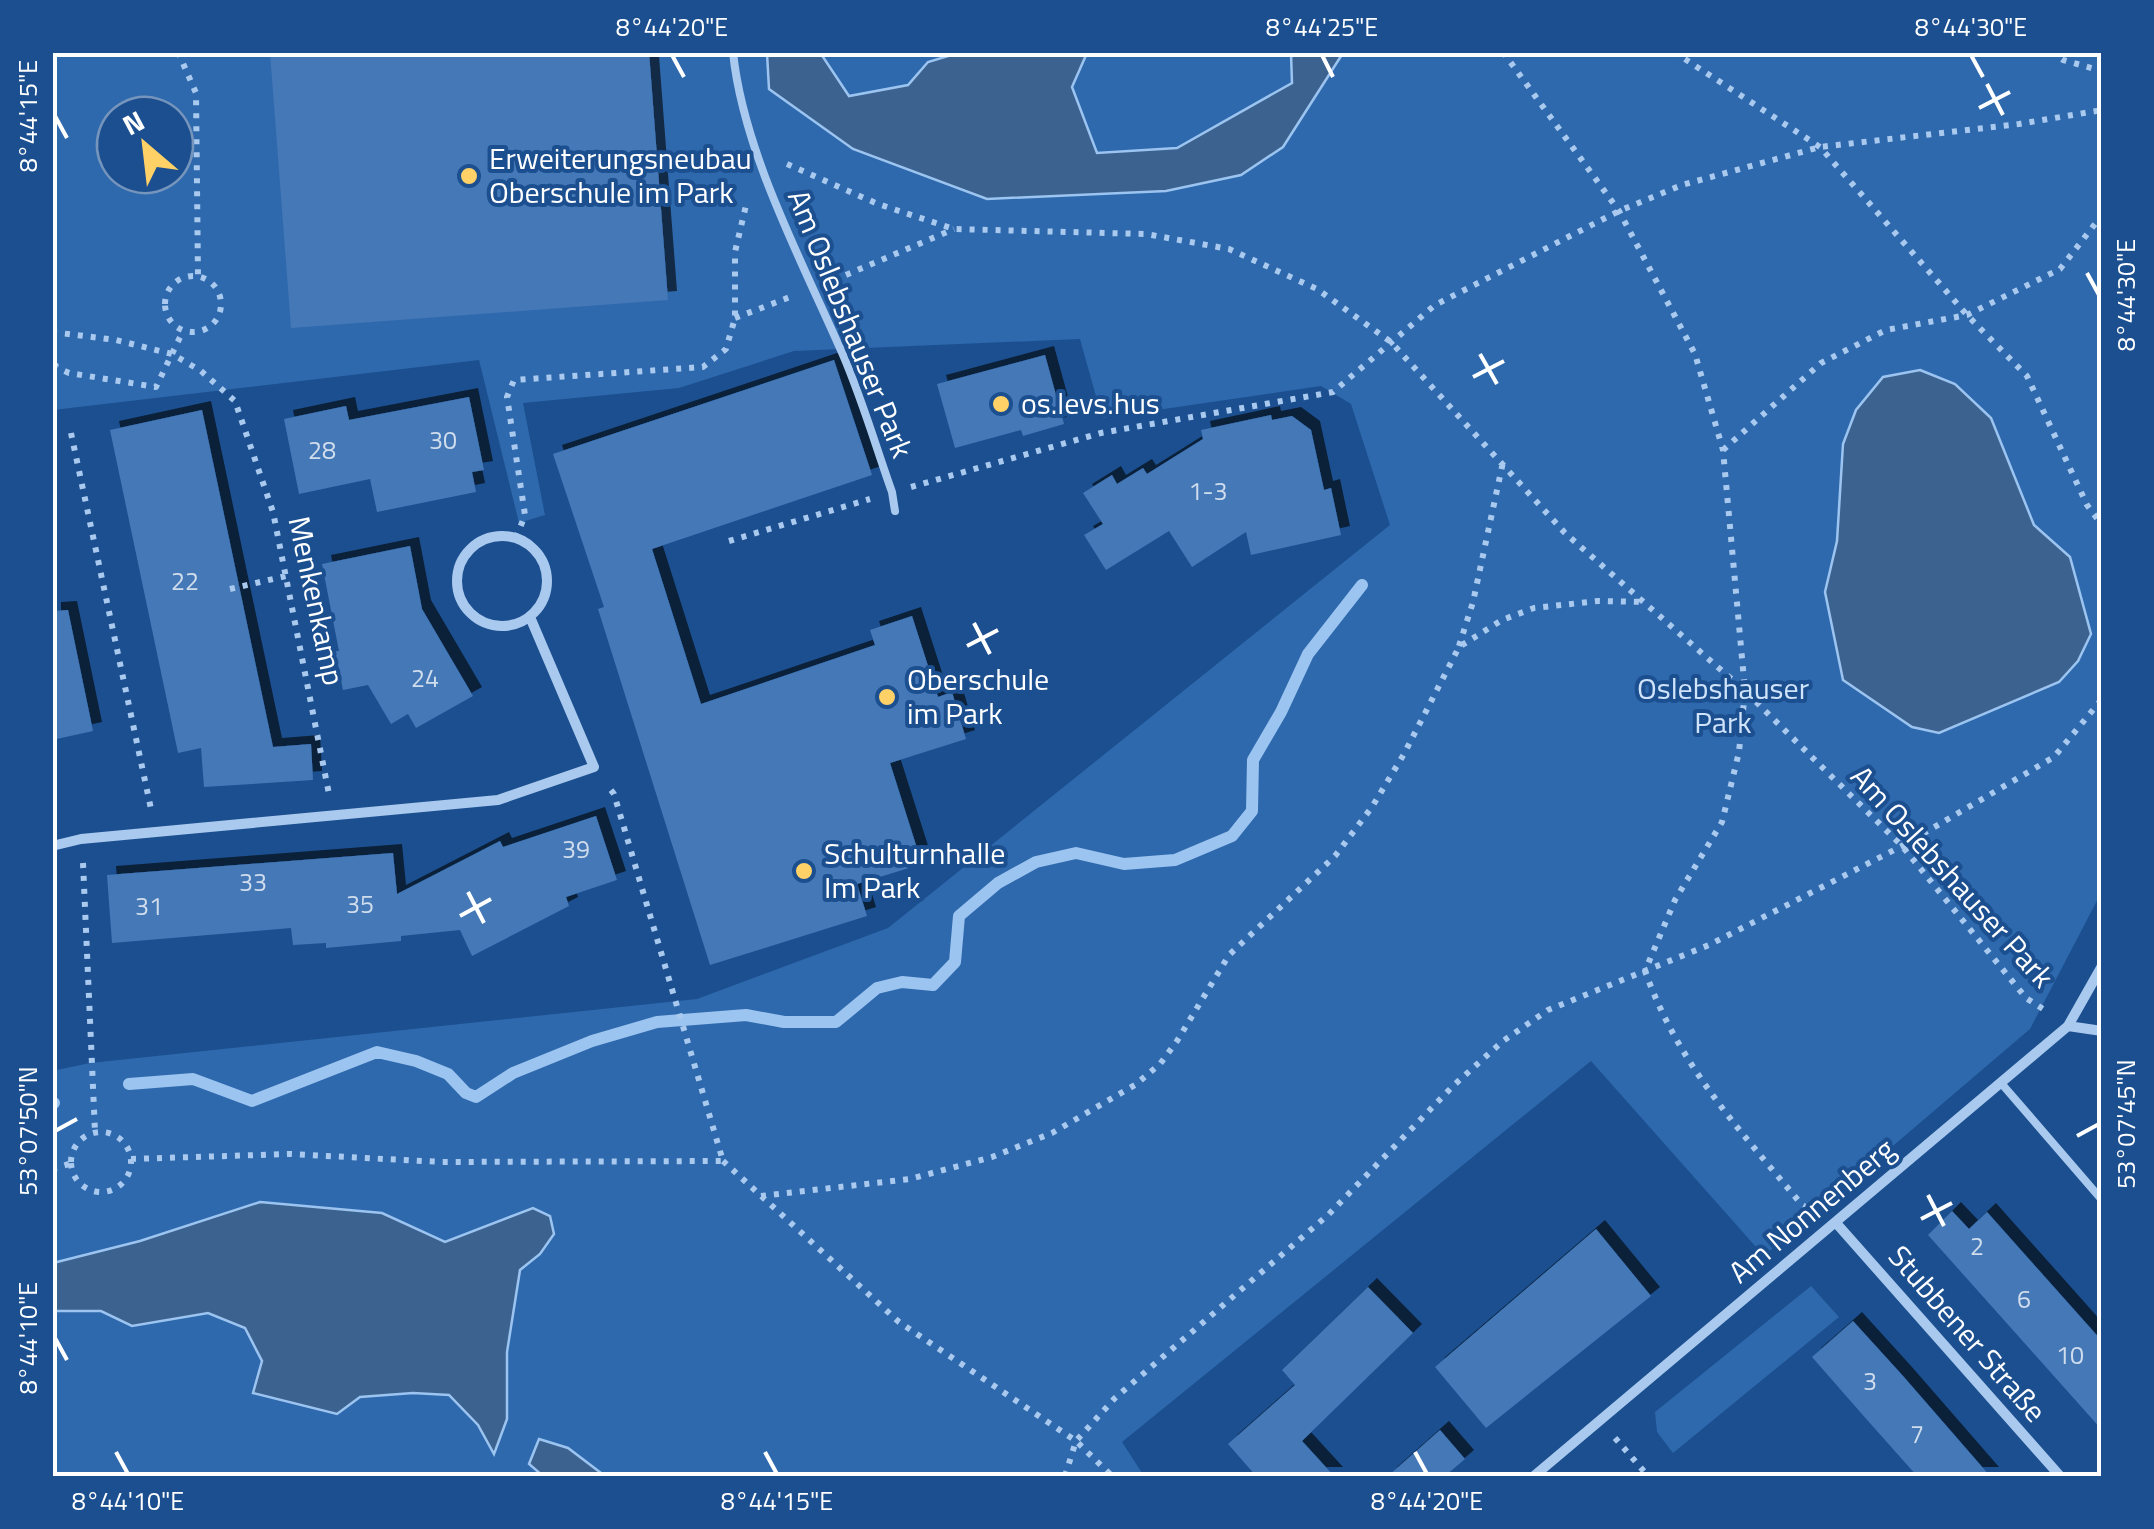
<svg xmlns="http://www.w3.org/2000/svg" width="2154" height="1529" viewBox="0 0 2154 1529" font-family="'Titillium Web',sans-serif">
<defs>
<filter id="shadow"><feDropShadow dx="9" dy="-9" stdDeviation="0" flood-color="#0009"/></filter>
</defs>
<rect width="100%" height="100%" fill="#1b4f8f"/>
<path fill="#2e69ad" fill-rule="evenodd" d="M 53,53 L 2101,53 L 2101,893 L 2030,1029 L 1764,1256 L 1591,1061 L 1122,1442 L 1144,1476 L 53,1476 L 52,1071 L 90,1063 L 697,999 L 888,928 L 1390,525 L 1351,404 L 1321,386 L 1102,418 L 1080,339 L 794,351 L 679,388 L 523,403 L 545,515 L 519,523 L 479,360 L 53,410 ZM 115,115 L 175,115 L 175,175 L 115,175 Z
M 1811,1286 L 1839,1317 L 1673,1453 L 1657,1432 L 1655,1412 Z"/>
<path fill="#3c6290" stroke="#9cc4f0" stroke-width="2.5" d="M 767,53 L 825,53 L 823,57 L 849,96 L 908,85 L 928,62 L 958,53 L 1087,53 L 1072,87 L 1097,153 L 1177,148 L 1292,83 L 1291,53 L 1343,53 L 1283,147 L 1241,175 L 1166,191 L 987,199 L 853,149 L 769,89 Z
M 1920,370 L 1955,384 L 1991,418 L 2034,525 L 2070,557 L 2091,634 L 2078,661 L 2059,682 L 1939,733 L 1912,727 L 1843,680 L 1825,592 L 1837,541 L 1843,444 L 1856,410 L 1883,377 Z
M 260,1202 L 382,1213 L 445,1242 L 533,1208 L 550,1216 L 554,1234 L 540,1254 L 520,1270 L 507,1352 L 507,1419 L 494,1454 L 478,1425 L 449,1395 L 413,1393 L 360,1397 L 337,1414 L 253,1393 L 262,1361 L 245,1328 L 208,1313 L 132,1326 L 101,1311 L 53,1311 L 53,1263 L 140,1241 Z
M 539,1439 L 568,1448 L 605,1476 L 543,1476 L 529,1464 Z"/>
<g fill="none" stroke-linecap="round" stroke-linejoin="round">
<path stroke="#9cc4f0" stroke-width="12" d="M 129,1084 L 193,1079 L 252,1101 L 377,1052 L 416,1061 L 448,1074 L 466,1093 L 476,1097 L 513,1073 L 592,1041 L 657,1022 L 746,1015 L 784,1022 L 836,1022 L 877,988 L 902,982 L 933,985 L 955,962 L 959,916 L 998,883 L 1036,862 L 1076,853 L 1124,864 L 1175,860 L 1232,836 L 1252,811 L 1253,760 L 1281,712 L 1308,654 L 1362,585
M 52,1103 L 54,1103"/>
</g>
<path fill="#4478b7" filter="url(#shadow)" d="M 270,52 L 649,52 L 668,300 L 291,328 Z
M 1045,355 L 1064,424 L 1023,436 L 1021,430 L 955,448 L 937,384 Z
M 834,360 L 872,475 L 652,549 L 701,704 L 875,645 L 870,630 L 912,616 L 938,697 L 952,692 L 966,739 L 890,763 L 922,864 L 857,884 L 867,916 L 710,965 L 598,609 L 604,607 L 553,454 Z
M 469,397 L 484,470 L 472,472 L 476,492 L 377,512 L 370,479 L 299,494 L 284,419 L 346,406 L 349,420 Z
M 202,410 L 273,747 L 311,744 L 313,780 L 204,787 L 201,748 L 178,753 L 110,430 Z
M 1271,415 L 1272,420 L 1292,416 L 1311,430 L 1324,490 L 1331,488 L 1341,535 L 1251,555 L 1246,532 L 1192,567 L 1169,531 L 1106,570 L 1084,535 L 1103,524 L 1083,493 L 1112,475 L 1117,484 L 1143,468 L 1147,474 L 1203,439 L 1201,430 Z
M 410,546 L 422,609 L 473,696 L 416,728 L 408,714 L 391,724 L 368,685 L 343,690 L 335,651 L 339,651 L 322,564 Z
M 68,610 L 93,731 L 52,740 L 52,611 Z
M 596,816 L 617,880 L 566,897 L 569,906 L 472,956 L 460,930 L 401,936 L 401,941 L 326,948 L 326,943 L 293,945 L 291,928 L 112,943 L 107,875 L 393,853 L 397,894 L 500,841 L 503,847 Z
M 1952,1211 L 1969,1229 L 1987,1212 L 2102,1341 L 2102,1430 L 1928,1235 Z
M 1596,1229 L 1651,1296 L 1486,1428 L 1435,1367 Z
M 1368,1287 L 1413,1333 L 1302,1441 L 1334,1476 L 1256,1476 L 1228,1444 L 1295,1385 L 1282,1370 Z
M 1853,1321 L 1903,1376 L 1990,1476 L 1917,1476 L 1861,1413 L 1812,1357 Z
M 1440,1430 L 1465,1459 L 1445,1476 L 1388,1476 Z"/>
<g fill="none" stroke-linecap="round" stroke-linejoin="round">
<path stroke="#a9c9ee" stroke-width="6" stroke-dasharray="5 8" stroke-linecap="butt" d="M 178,52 L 196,93 L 198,276
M 1503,52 L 1619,211 L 1695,354 L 1723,450 L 1745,691 L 1739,752 L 1722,822 L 1675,900 L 1645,971 C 1679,1066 1739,1129 1802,1205 L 1814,1211
M 1674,52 L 1820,147 L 1967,315 L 2027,376 L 2087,505 L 2102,525
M 2051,52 L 2063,60 L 2102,71
M 787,164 L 878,204 L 954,229 L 1146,234 L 1229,249 L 1317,289 L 1391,342 L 1565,533 L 1745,691 L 1902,846 L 2026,998 L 2046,1011
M165 304a28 28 0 1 1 56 0a28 28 0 1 1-56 0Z
M 834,280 L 954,229
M 735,318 L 790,297
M 52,332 L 116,340 L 172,354 L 201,371 L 235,401 L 273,512 L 329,794
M 52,351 L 56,367 L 69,373 L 156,387 L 183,331
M 71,433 L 151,809
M 1723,450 L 1821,363 L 1886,330 L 1967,315 L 2060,269 L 2102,215
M 911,487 L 1101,433 L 1333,392 L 1435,305 L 1619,211 L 1682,185 L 1820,147 L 2019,124 L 2102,110
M 516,538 L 525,515 L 507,397 L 514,380 L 703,367 L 726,349 L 735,318 L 735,252 L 747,201
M 729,541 L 870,499
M 230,589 L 286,576
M 1459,646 L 1473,602 L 1503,462
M 83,863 L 95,1132
M71 1162a30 30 0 1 1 60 0a30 30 0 1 1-60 0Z
M 131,1159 L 290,1154 L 442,1162 L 723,1161 L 614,794 L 606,784
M 723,1161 L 899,1322 L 1076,1441 L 1112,1476
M 52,1169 L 69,1164
M 761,1196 L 910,1179 L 992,1157 L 1052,1133 L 1135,1085 L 1160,1064 L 1177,1041 L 1229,955 L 1335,856 L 1372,807 L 1404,754 L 1459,647 L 1502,620 L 1534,608 L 1598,601 L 1645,602
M 1615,1438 L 1648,1476
M 1065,1476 L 1076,1441 L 1115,1398 L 1328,1215 L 1454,1085 L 1503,1041 L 1548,1010 L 1709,945 L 1902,846 L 2054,757 L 2102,699"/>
<path stroke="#a9c9ee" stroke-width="8" d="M 733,52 C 743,152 803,263 843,355 C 862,399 876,447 892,492 L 895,511
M 2001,1083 L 2102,1200"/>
<path stroke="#a9c9ee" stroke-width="10" d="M457 581a45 45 0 1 1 90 0a45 45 0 1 1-90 0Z
M 52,846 L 81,839 L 498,800 L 594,767 L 530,617
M 2068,1026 L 2102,1031
M 1837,1224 L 2060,1476
M 1534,1476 L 2068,1026 L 2102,966"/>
</g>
<path fill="none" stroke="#fff" stroke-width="4" d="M 672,55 L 684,77M 1322,55 L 1333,77M 1971,55 L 1983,77M 1987,84 L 2003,115M 1979,108 L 2010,92M 55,116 L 67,138M 2087,273 L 2099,295M 1480,354 L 1497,384M 1473,377 L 1504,361M 974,623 L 990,654M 967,646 L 998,630M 468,892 L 484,923M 460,916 L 491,899M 55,1131 L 77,1119M 2077,1136 L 2099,1124M 1928,1195 L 1944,1226M 1921,1219 L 1952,1203M 55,1338 L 67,1360M 116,1452 L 128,1474M 765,1452 L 777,1474M 1415,1452 L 1427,1474"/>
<g fill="#ffd166" stroke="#1b4f8f" stroke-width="4">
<circle cx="469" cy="176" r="10"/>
<circle cx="1001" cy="404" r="10"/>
<circle cx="887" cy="697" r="10"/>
<circle cx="804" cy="871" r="10"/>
</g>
<g text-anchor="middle" stroke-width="8" stroke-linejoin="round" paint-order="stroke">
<g font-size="25" fill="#d0dded">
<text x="443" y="449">30</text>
<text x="322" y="459">28</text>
<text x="1208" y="500">1-3</text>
<text x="185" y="590">22</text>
<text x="425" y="687">24</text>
<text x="576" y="858">39</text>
<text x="253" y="891">33</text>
<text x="360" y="913">35</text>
<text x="149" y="915">31</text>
<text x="1977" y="1255">2</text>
<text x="2024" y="1308">6</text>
<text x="2070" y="1364">10</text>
<text x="1870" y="1390">3</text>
<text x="1917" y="1443">7</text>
</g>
<g font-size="30" fill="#fff" stroke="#1b4f8f" text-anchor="start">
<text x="489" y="169">Erweiterungsneubau<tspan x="489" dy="34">Oberschule im Park</tspan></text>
<text x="1021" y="414">os.levs.hus</text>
<text x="907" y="690">Oberschule<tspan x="907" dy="34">im Park</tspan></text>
<text x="824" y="864">Schulturnhalle<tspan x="824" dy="34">Im Park</tspan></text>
</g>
<g font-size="30" fill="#fff" stroke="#1b4f8f">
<text transform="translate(850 324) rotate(68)" y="10">Am Oslebshauser Park</text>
<text transform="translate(316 601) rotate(78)" y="10">Menkenkamp</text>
<text transform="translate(1952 877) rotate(48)" y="10">Am Oslebshauser Park</text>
<text transform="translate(1812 1211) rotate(-40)" y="10">Am Nonnenberg</text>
<text transform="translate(1967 1334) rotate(49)" y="10">Stubbener Straße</text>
</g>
<g font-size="30" fill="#cfe3fa" stroke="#1b4f8f">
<text x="1723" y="699">Oslebshauser<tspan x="1723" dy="34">Park</tspan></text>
</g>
</g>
<rect width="2154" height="1529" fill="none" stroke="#1b4f8f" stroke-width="110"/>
<g transform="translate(145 145) rotate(332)"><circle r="48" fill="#1b4f8f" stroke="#7695bc" stroke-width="2.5"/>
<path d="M0-8L18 38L0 25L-18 38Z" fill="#ffd166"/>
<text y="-15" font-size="28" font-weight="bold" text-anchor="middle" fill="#ffffff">N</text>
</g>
<rect x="55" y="55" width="2044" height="1419" fill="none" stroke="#fff" stroke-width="4"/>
<g font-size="25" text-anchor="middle" fill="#fff">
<text x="672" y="36">8°44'20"E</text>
<text x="1322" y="36">8°44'25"E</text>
<text x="1971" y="36">8°44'30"E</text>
<text transform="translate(28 116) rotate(-90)" y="9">8°44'15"E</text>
<text transform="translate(2126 295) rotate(-90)" y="9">8°44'30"E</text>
<text transform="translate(2126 1124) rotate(-90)" y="9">53°07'45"N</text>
<text transform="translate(28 1131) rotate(-90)" y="9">53°07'50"N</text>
<text transform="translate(28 1338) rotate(-90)" y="9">8°44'10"E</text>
<text x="128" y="1510">8°44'10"E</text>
<text x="777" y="1510">8°44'15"E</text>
<text x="1427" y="1510">8°44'20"E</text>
</g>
</svg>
